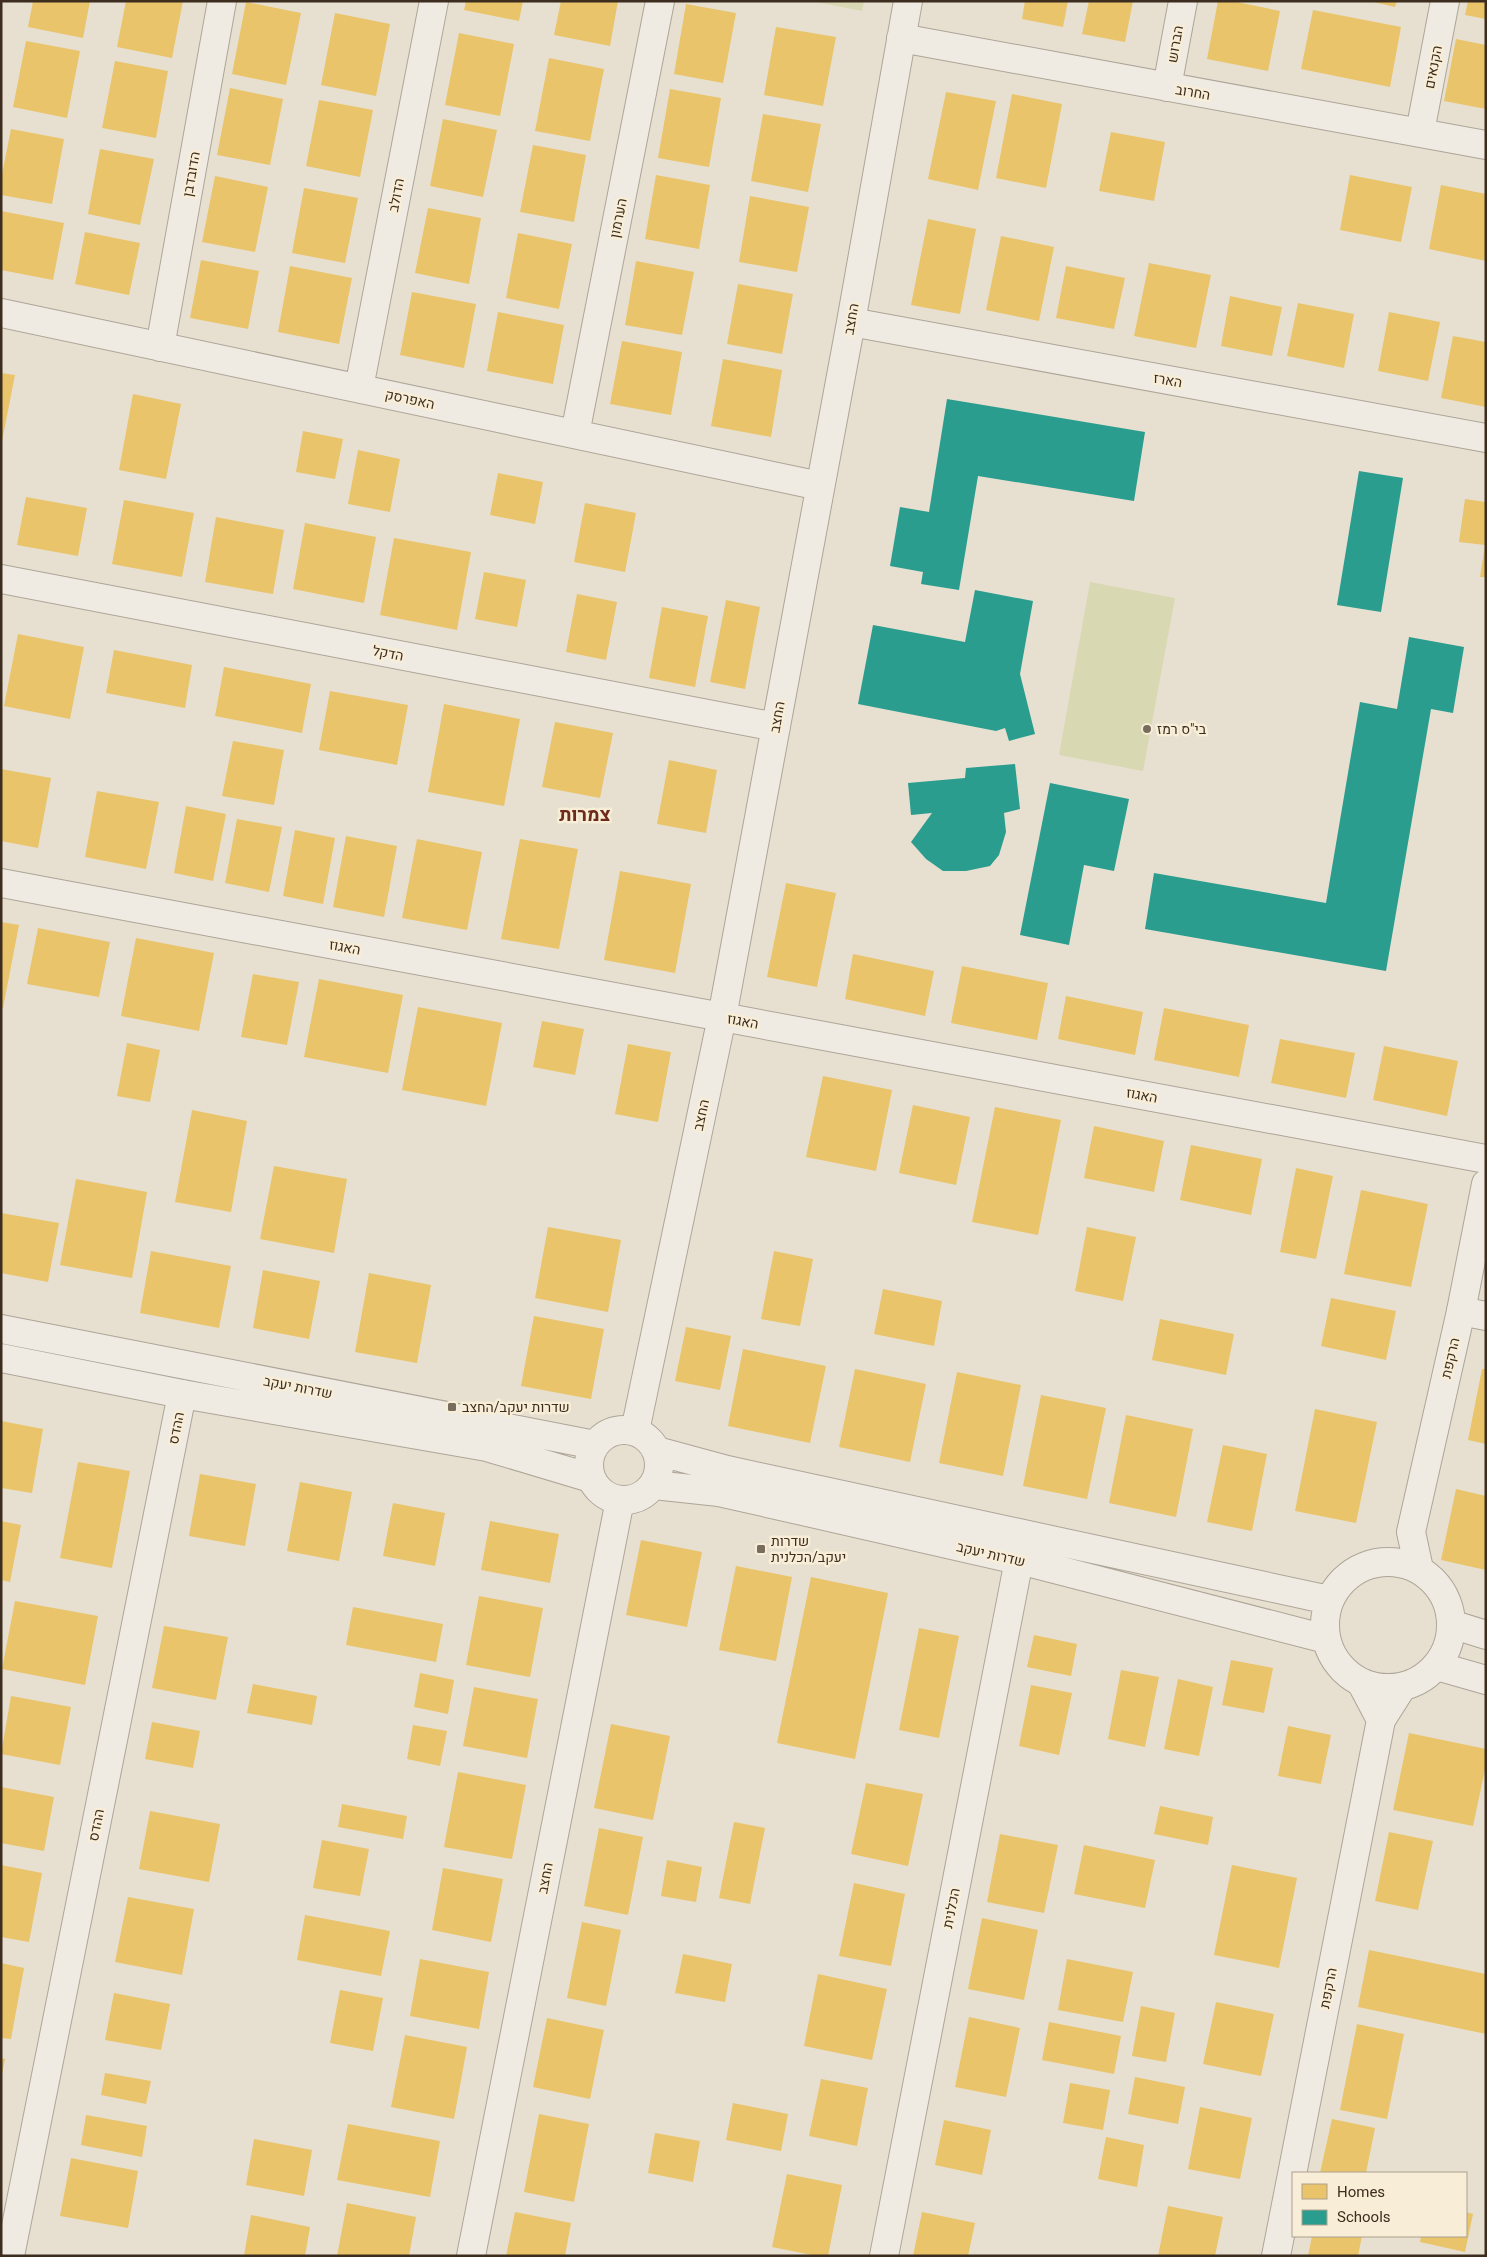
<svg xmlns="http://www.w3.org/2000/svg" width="1487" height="2257" viewBox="0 0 1487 2257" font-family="Georgia,Heebo,serif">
<rect width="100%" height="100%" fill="#e7e0d0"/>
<path fill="#d8d8b2" d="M 811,1 L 864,1 L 862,11 Z
M 1090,582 L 1175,598 L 1143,771 L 1059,755 Z"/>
<path fill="#e9c46a" d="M 33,1 L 90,1 L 83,38 L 28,27 Z
M 126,1 L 183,1 L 172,58 L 117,47 Z
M 466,1 L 523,1 L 519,21 L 464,10 Z
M 561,1 L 618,1 L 610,46 L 554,35 Z
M 1025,1 L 1068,1 L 1063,27 L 1022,19 Z
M 1089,1 L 1133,1 L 1125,42 L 1082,34 Z
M 1218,1 L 1232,1 L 1280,11 L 1268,71 L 1207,59 Z
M 1369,1 L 1397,1 L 1395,7 Z
M 1468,1 L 1486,1 L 1486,19 L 1465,15 Z
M 246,2 L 301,13 L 286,85 L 232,74 Z
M 686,4 L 736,13 L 723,83 L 674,74 Z
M 1313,10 L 1401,27 L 1390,87 L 1301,69 Z
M 335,13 L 390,24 L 376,96 L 321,85 Z
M 776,27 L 836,37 L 823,106 L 764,95 Z
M 459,33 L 514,44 L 500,116 L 445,105 Z
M 1456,39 L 1486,45 L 1486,109 L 1444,101 Z
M 26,41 L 80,51 L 67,118 L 13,107 Z
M 549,58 L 604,69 L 590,141 L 535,131 Z
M 115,61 L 168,71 L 156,138 L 102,128 Z
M 230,88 L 283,99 L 270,165 L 217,155 Z
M 670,89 L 721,98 L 709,167 L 658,158 Z
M 946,92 L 996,101 L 978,190 L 928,179 Z
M 1012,94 L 1062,104 L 1046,188 L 996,178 Z
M 319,100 L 373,110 L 360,177 L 306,166 Z
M 763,114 L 821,124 L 808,192 L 751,181 Z
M 443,119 L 497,130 L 483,197 L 430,186 Z
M 11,129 L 64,139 L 52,204 L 1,195 L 1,179 Z
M 1111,132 L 1165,142 L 1154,201 L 1099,191 Z
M 533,145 L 586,155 L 574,222 L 520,212 Z
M 100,149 L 154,159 L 140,225 L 88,214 Z
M 656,175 L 710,185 L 699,249 L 645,239 Z
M 1350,175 L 1412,187 L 1401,242 L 1340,230 Z
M 215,176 L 268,187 L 255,252 L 202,242 Z
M 1441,185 L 1486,194 L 1486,261 L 1429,249 Z
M 304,188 L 358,198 L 345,263 L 292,253 Z
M 750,196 L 809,207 L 797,272 L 739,262 Z
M 428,208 L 481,218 L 469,284 L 415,273 Z
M 1,211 L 64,223 L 53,280 L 1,270 Z
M 928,219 L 976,229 L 960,314 L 911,305 Z
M 85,232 L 140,243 L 129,295 L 75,284 Z
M 518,233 L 572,244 L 559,309 L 506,298 Z
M 1001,236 L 1054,247 L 1039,321 L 986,310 Z
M 201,260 L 259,271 L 248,329 L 190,318 Z
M 636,261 L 694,272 L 682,335 L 625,325 Z
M 1149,263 L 1211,275 L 1196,348 L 1134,336 Z
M 290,266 L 352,278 L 339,344 L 278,332 Z
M 1066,266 L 1125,278 L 1114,329 L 1056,318 Z
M 738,284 L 793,294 L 782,354 L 727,344 Z
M 412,292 L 476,304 L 464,368 L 400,355 Z
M 1230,296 L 1282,307 L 1272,356 L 1221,346 Z
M 1298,303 L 1354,314 L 1344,368 L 1287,356 Z
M 498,312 L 564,325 L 553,384 L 487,371 Z
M 1389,312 L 1440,322 L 1428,381 L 1378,371 Z
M 1453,336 L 1486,342 L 1486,407 L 1441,398 Z
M 622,341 L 682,352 L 671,415 L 610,404 Z
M 723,359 L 782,370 L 771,437 L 711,426 Z
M 1,373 L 15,375 L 2,441 L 1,441 Z
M 133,394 L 181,404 L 166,479 L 119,470 Z
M 303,431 L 343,439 L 335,479 L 296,472 Z
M 358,450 L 400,459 L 390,512 L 348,504 Z
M 498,473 L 543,482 L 535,524 L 490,515 Z
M 26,497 L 87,508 L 78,556 L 17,545 Z
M 1465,499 L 1486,502 L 1486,577 L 1480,577 L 1485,545 L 1459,542 Z
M 124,500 L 194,513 L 182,577 L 112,564 Z
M 585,503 L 636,513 L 625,572 L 574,562 Z
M 216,517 L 284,530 L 273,594 L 205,582 Z
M 305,523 L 376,537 L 364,603 L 293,589 Z
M 394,538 L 471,552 L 457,630 L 380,615 Z
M 484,572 L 526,580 L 517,627 L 475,619 Z
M 577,594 L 617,602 L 606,660 L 566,652 Z
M 726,600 L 760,607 L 745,689 L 710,682 Z
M 662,607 L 708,616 L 695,687 L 649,678 Z
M 18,634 L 84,647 L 70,719 L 4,706 Z
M 114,650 L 192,665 L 185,708 L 106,693 Z
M 224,667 L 311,684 L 302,733 L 215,716 Z
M 330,691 L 408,705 L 397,765 L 319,750 Z
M 444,704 L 520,719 L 504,806 L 428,792 Z
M 555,722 L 613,733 L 600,798 L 542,787 Z
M 233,741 L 284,750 L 274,805 L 222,796 Z
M 669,760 L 717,770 L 706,833 L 657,824 Z
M 1,769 L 51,778 L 38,848 L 1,841 Z
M 97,791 L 159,802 L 146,869 L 85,857 Z
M 186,806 L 226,814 L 213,881 L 174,873 Z
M 237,819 L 282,827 L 269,892 L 225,883 Z
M 295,830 L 335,838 L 323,904 L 283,896 Z
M 346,836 L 397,846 L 384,917 L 333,907 Z
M 417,839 L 482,852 L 467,930 L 402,918 Z
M 520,839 L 578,849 L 559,949 L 501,939 Z
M 620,871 L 691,884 L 675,973 L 604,960 Z
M 786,883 L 836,893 L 817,987 L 767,977 Z
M 1,922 L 19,925 L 3,1008 L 1,1008 Z
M 38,928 L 110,942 L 99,997 L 27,984 Z
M 136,938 L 214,953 L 199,1031 L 121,1016 Z
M 853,954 L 934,971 L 925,1016 L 845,999 Z
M 962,966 L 1048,983 L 1037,1040 L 951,1023 Z
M 253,974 L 299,982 L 287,1045 L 241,1037 Z
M 319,979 L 403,995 L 388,1073 L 304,1057 Z
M 1066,996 L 1143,1012 L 1135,1055 L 1058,1039 Z
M 418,1007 L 502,1023 L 486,1106 L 402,1090 Z
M 1164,1008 L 1249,1025 L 1239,1077 L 1154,1060 Z
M 542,1021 L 584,1029 L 575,1075 L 533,1067 Z
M 1280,1039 L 1355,1053 L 1346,1098 L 1271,1083 Z
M 127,1043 L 160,1050 L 150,1102 L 117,1096 Z
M 628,1044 L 671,1052 L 658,1122 L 615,1114 Z
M 1384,1046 L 1458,1061 L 1447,1116 L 1373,1100 Z
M 823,1076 L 892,1090 L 876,1171 L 806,1157 Z
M 913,1105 L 970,1117 L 956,1185 L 899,1173 Z
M 995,1107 L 1061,1120 L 1038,1235 L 972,1222 Z
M 192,1110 L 247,1121 L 231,1212 L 175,1202 Z
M 1094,1126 L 1164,1141 L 1154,1192 L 1084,1178 Z
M 1191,1145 L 1262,1159 L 1251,1215 L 1180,1200 Z
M 274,1166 L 347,1179 L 334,1253 L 260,1239 Z
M 1296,1168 L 1333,1176 L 1316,1259 L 1280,1252 Z
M 76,1179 L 147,1192 L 132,1278 L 60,1265 Z
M 1361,1190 L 1428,1204 L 1411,1287 L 1344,1274 Z
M 1,1213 L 59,1223 L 48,1282 L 1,1273 Z
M 548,1227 L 621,1240 L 608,1312 L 535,1298 Z
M 1087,1227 L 1136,1237 L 1123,1301 L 1075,1291 Z
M 151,1251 L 231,1266 L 219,1328 L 140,1313 Z
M 774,1251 L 813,1259 L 800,1326 L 761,1319 Z
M 263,1270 L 320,1281 L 309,1339 L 253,1328 Z
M 369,1273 L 431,1285 L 417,1363 L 355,1352 Z
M 883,1289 L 942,1301 L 934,1346 L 874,1334 Z
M 1331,1298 L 1396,1311 L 1386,1360 L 1321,1346 Z
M 534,1316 L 604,1329 L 591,1399 L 521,1386 Z
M 1160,1319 L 1234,1334 L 1226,1375 L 1152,1360 Z
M 686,1327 L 731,1336 L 720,1390 L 675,1381 Z
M 743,1349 L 826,1366 L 810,1443 L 728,1426 Z
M 855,1369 L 926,1384 L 910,1462 L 839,1447 Z
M 1482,1369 L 1486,1369 L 1486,1444 L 1468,1440 Z
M 957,1372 L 1021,1385 L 1003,1476 L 939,1463 Z
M 1041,1395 L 1106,1408 L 1087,1499 L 1023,1486 Z
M 1315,1409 L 1377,1422 L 1356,1523 L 1295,1511 Z
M 1126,1415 L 1193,1429 L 1176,1517 L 1109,1503 Z
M 1,1421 L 43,1429 L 32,1493 L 1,1488 Z
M 1223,1445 L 1267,1454 L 1252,1531 L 1207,1522 Z
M 78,1462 L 130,1471 L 112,1568 L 60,1558 Z
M 200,1474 L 256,1484 L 245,1546 L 189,1536 Z
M 300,1482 L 352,1492 L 339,1561 L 287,1551 Z
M 1456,1489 L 1486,1496 L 1486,1570 L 1441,1560 Z
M 393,1503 L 445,1513 L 435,1566 L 383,1556 Z
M 1,1521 L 21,1525 L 10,1582 L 1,1580 Z
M 490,1521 L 559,1534 L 550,1583 L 481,1570 Z
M 641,1540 L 702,1552 L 687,1627 L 626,1615 Z
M 736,1566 L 792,1577 L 776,1661 L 719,1650 Z
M 811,1577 L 888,1593 L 855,1759 L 777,1743 Z
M 479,1596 L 543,1608 L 530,1677 L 466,1665 Z
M 15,1601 L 98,1616 L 85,1685 L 2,1669 Z
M 353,1607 L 443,1624 L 436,1662 L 346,1645 Z
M 164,1626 L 228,1637 L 216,1700 L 152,1688 Z
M 919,1628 L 959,1636 L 939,1738 L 899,1730 Z
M 1034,1635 L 1077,1644 L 1071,1676 L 1027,1667 Z
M 1231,1660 L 1273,1668 L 1264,1713 L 1222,1705 Z
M 1121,1670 L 1159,1677 L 1145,1747 L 1108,1739 Z
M 420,1673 L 454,1680 L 448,1714 L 414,1707 Z
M 1178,1679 L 1213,1687 L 1199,1756 L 1164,1749 Z
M 253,1684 L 317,1696 L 312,1725 L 247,1713 Z
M 1031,1685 L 1072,1693 L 1059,1755 L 1019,1746 Z
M 474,1687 L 538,1699 L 527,1758 L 463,1746 Z
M 11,1696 L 71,1707 L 60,1765 L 1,1754 Z
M 152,1722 L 200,1731 L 193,1768 L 145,1759 Z
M 611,1724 L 670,1736 L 653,1820 L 594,1808 Z
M 413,1725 L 447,1731 L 440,1766 L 407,1759 Z
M 1288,1726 L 1331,1735 L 1321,1784 L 1278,1776 Z
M 1409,1733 L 1486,1749 L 1486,1765 L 1473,1826 L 1393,1810 Z
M 458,1772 L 526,1785 L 512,1859 L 444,1847 Z
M 866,1783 L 923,1794 L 908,1866 L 851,1854 Z
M 1,1787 L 54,1797 L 44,1851 L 1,1843 Z
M 342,1804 L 407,1816 L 403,1839 L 338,1827 Z
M 1160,1806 L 1213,1817 L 1208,1845 L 1154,1834 Z
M 150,1811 L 220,1824 L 209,1882 L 139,1869 Z
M 734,1822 L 765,1828 L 750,1904 L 719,1898 Z
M 599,1828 L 643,1837 L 628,1915 L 584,1906 Z
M 1389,1832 L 1433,1841 L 1418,1910 L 1375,1901 Z
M 1000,1834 L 1058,1845 L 1044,1913 L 987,1902 Z
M 322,1840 L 369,1849 L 360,1896 L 313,1888 Z
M 1084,1845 L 1155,1860 L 1145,1908 L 1074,1894 Z
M 667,1860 L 702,1867 L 696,1902 L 661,1896 Z
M 1,1865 L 42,1873 L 29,1942 L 1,1937 Z
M 1232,1865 L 1297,1878 L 1279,1968 L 1214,1955 Z
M 443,1868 L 503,1879 L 491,1942 L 432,1930 Z
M 854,1883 L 905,1894 L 891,1966 L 839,1956 Z
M 128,1897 L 194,1909 L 182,1975 L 115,1962 Z
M 305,1915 L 390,1931 L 381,1976 L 297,1960 Z
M 982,1918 L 1038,1930 L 1024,2000 L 968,1989 Z
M 582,1922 L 621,1930 L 606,2006 L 567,1998 Z
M 1369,1950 L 1486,1974 L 1486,2034 L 1358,2007 Z
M 683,1954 L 732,1964 L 725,2002 L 675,1993 Z
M 420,1959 L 489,1972 L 479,2029 L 410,2016 Z
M 1067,1959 L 1133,1972 L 1123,2022 L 1058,2010 Z
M 1,1963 L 24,1968 L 11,2039 L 1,2038 Z
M 818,1974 L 887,1989 L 872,2060 L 804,2046 Z
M 340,1990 L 383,1998 L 373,2051 L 330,2043 Z
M 114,1993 L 170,2004 L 161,2050 L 105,2040 Z
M 1216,2002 L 1274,2014 L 1261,2076 L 1203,2064 Z
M 1141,2006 L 1175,2013 L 1166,2062 L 1132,2056 Z
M 969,2017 L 1020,2028 L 1006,2097 L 955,2087 Z
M 547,2018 L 604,2030 L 590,2099 L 533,2087 Z
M 1049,2022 L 1121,2036 L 1114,2074 L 1042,2060 Z
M 1357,2024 L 1404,2034 L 1387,2119 L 1340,2110 Z
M 405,2035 L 467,2047 L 454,2119 L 391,2107 Z
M 1,2058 L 5,2059 L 2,2074 L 1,2074 Z
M 105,2073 L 151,2081 L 146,2104 L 101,2095 Z
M 1135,2077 L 1185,2087 L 1178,2124 L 1128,2114 Z
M 821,2079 L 868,2088 L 857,2146 L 809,2136 Z
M 1070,2083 L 1110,2090 L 1103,2130 L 1063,2123 Z
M 733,2103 L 788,2114 L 781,2151 L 726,2140 Z
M 1200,2107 L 1252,2118 L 1240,2179 L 1188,2169 Z
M 539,2114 L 589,2124 L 574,2202 L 524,2192 Z
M 86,2115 L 147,2126 L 142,2157 L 81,2145 Z
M 1332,2119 L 1375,2128 L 1366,2173 L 1320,2173 Z
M 944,2120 L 991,2130 L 982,2175 L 935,2165 Z
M 348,2124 L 440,2141 L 430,2197 L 337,2180 Z
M 655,2133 L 700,2141 L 693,2182 L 648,2173 Z
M 1106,2137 L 1144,2145 L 1137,2187 L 1098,2179 Z
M 254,2139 L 312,2150 L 304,2196 L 246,2185 Z
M 71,2158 L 138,2171 L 128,2228 L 60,2216 Z
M 787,2174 L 842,2185 L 828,2256 L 817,2256 L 772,2247 Z
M 347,2203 L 416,2217 L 409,2256 L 337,2256 Z
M 1168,2206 L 1223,2217 L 1215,2256 L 1158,2256 Z
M 515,2212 L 571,2223 L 565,2256 L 506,2256 Z
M 922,2212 L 975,2223 L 968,2256 L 913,2256 Z
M 1466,2212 L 1473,2214 L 1465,2252 L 1420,2242 L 1421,2236 L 1466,2236 Z
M 251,2215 L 310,2227 L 305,2256 L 244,2256 Z
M 1312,2236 L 1362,2236 L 1358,2256 L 1308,2256 Z"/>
<path fill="#2a9d8f" d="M 947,399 L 1145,432 L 1134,501 L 978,476 L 959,590 L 921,584 L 923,572 L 890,566 L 900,507 L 929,512 Z
M 1359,471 L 1403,478 L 1381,612 L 1337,605 Z
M 975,590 L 1033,601 L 1020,674 L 1035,734 L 1009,741 L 1005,728 L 996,731 L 858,704 L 873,625 L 965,642 Z
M 1409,637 L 1464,647 L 1453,713 L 1431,709 L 1386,971 L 1145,929 L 1154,873 L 1326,903 L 1360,702 L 1397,709 Z
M 1015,764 L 1020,809 L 1004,813 L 1006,832 L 999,855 L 990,866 L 966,871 L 943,871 L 926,859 L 911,842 L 932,813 L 911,815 L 908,783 L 965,778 L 966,768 Z
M 1050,783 L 1129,799 L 1114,871 L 1084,865 L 1069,945 L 1020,935 Z"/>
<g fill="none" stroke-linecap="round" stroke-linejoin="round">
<defs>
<path id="minor" d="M 901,38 L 1486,145
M 1167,87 L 1183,1
M 1420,132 L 1445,1
M 1,313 L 820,486
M 851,322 L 1486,438
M 160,347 L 222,1
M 359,388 L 434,1
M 575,434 L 660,1
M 1,579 L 776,727
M 1,883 L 1486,1159
M 1461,1311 L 1486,1316
M 635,1431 L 722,1017 L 851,322 L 908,1
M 1362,1684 L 1381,1720
M 10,2256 L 182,1394
M 471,2256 L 620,1500
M 884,2256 L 1019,1560
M 1276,2256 L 1381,1720 L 1402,1687"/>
<path id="tertiary" d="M 1,1329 L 595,1445
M 1,1358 L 182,1394 L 487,1447 L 591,1478
M589 1465a35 35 0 1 1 70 0a35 35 0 1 1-70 0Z
M 657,1451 L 727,1470 L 1329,1600
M 654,1485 L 719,1492 L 1031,1563 L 1326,1639
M1325 1625a63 63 0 1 1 126 0a63 63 0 1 1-126 0Z
M 1419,1569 L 1411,1532 L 1461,1311 L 1486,1184
M 1451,1624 L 1486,1635
M 1437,1666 L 1486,1680"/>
</defs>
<use href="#minor" stroke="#ada598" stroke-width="30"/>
<use href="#tertiary" stroke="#ada598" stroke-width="30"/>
<use href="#minor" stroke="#efeae2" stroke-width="28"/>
<use href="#tertiary" stroke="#efeae2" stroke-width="28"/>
</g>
<g fill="#786c5d" stroke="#f8edd6" stroke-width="2">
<circle cx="1147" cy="729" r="5"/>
<rect x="447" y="1402" width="10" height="10" rx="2.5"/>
<rect x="756" y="1544" width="10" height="10" rx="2.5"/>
</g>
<g text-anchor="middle" stroke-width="5" stroke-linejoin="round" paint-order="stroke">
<g font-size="14" fill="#3d2d1f" stroke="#f8edd6">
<text transform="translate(1175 44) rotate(-80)" y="5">הברוש</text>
<text transform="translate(1433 67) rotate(-79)" y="5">הקנאים</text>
<text transform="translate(1193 92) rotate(10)" y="5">החרוב</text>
<text transform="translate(191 174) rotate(-80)" y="5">הדובדבן</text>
<text transform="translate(396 195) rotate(-79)" y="5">הדולב</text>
<text transform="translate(618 218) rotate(-79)" y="5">הערמון</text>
<text transform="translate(851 319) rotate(-80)" y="5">החצב</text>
<text transform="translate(1168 380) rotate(10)" y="5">הארז</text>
<text transform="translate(410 399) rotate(12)" y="5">האפרסק</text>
<text transform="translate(388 653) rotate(11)" y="5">הדקל</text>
<text transform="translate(777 717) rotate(-80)" y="5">החצב</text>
<text transform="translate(345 947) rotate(11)" y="5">האגוז</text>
<text transform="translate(743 1021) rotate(11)" y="5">האגוז</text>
<text transform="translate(1142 1095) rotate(11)" y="5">האגוז</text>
<text transform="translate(701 1115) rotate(-78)" y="5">החצב</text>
<text transform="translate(1450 1358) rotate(-77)" y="5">הרקפת</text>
<text transform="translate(298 1387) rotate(11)" y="5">שדרות יעקב</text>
<text transform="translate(176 1428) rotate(-79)" y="5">ההדס</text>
<text transform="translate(991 1554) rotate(13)" y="5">שדרות יעקב</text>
<text transform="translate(96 1825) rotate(-79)" y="5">ההדס</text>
<text transform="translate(545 1878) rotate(-79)" y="5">החצב</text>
<text transform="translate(951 1908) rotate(-79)" y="5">הכלנית</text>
<text transform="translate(1328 1988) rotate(-79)" y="5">הרקפת</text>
</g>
<g font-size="14" fill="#3d2d1f" stroke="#f8edd6" text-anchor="start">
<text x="1157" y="734">בי"ס רמז</text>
<text x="462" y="1412">שדרות יעקב/החצב</text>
<text x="771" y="1546">שדרות<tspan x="771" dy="16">יעקב/הכלנית</tspan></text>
</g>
<g font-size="19" font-weight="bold" fill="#6d2b1b" stroke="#f8edd6">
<text x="585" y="821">צמרות</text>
</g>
</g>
<rect width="1487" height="2257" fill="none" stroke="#3d2d1f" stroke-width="5"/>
<rect x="1292" y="2172" width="175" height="65" fill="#f8edd6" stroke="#ada08d"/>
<rect x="1302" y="2184" width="25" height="15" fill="#e9c46a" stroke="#ada08d"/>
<text x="1337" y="2197" font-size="15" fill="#3d2d1f">Homes</text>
<rect x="1302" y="2210" width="25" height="15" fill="#2a9d8f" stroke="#ada08d"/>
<text x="1337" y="2222" font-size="15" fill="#3d2d1f">Schools</text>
</svg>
